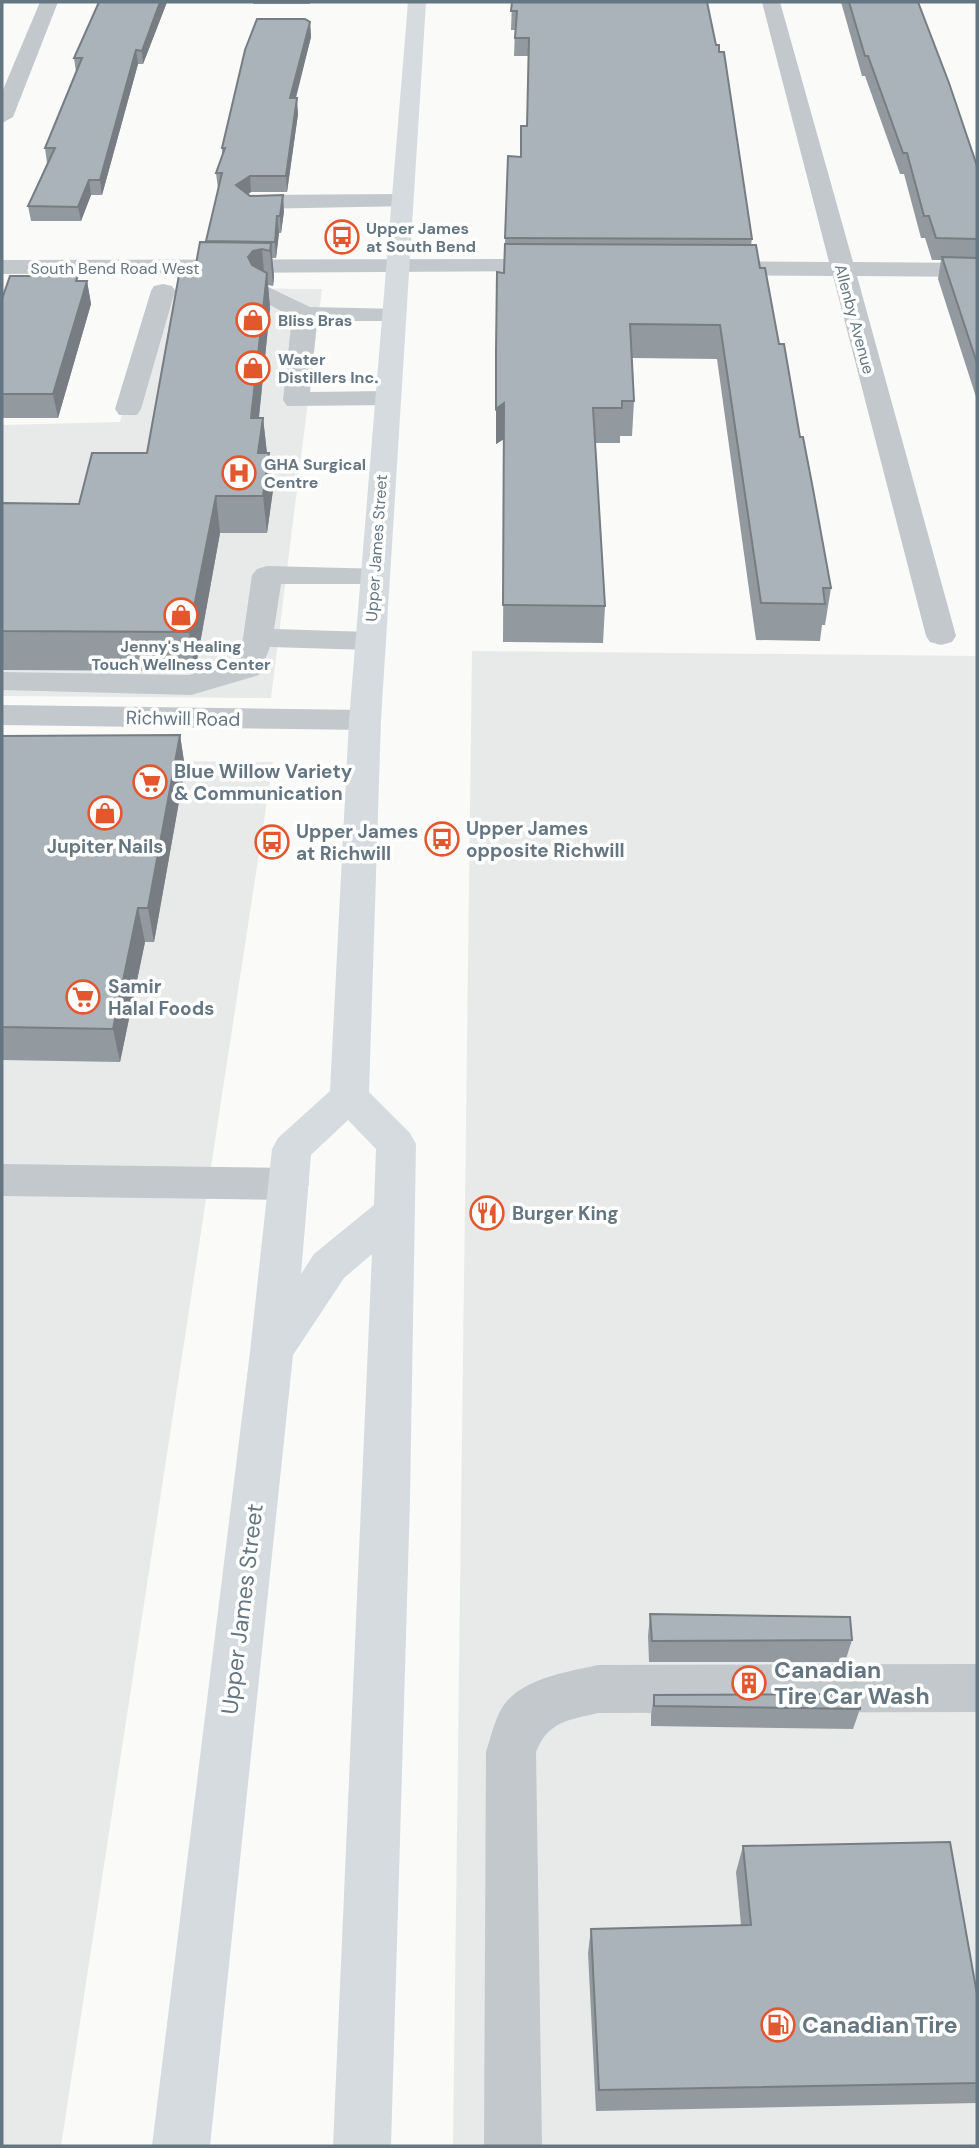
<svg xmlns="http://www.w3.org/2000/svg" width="979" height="2148" viewBox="0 0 979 2148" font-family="'DM Sans',sans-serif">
<rect width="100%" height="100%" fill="#fafaf8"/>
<path fill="#e8e9e9" d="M 159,288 L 322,289 L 271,698 L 2,696 L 2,425 L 120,422 Z
M 472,651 L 977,656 L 977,2146 L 453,2146 Z
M 2,754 L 38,760 L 273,762 L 61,2146 L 2,2146 Z"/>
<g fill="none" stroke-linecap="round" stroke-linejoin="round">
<path fill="#c3c8cc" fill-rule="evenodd" d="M 40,2 L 58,2 L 13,117 L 2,123 L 2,92 Z
M 762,2 L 780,2 L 853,262 L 977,263 L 977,277 L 857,276 L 956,636 L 952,642 L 941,645 L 930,642 L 926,636 L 833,276 L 706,275 L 698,273 L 694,268 L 698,263 L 706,261 L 829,262 Z
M 402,194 L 410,196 L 413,201 L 410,206 L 251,209 L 240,202 L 251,195 Z
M 555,259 L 563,261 L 567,266 L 563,271 L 2,274 L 2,260 Z
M 163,284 L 172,286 L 175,291 L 141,409 L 137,415 L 119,415 L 115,409 L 151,291 L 154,286 Z
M 266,286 L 310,307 L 401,309 L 404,314 L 401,319 L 392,321 L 317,321 L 310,392 L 386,391 L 395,393 L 399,399 L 395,405 L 287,406 L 283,400 L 292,317 L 257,298 L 254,293 L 257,288 Z
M 267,566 L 384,569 L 389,575 L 384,581 L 374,584 L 281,584 L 274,629 L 370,632 L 381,635 L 385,641 L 381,647 L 370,650 L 270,647 L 259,675 L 191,695 L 2,690 L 2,672 L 189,675 L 234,662 L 243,638 L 252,575 L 257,569 Z
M 2,705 L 365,710 L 376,713 L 381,720 L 376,727 L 365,730 L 2,725 Z
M 2,1164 L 289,1168 L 303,1173 L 309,1184 L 303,1195 L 289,1200 L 2,1196 Z
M 977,1664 L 977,1712 L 598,1713 C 569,1720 548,1721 536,1752 L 542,2146 L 484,2146 L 486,1752 C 491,1737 496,1713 507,1701 C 529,1677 568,1672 598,1665 Z"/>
<path fill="#d6dbdf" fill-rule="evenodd" d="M 408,2 L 426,2 L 381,720 L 369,1092 L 410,1133 L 416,1144 L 410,1499 L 391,2146 L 333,2146 L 372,1254 L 344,1278 L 293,1355 L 210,2146 L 152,2146 L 250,1352 L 272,1149 L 278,1138 L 330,1091 L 349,720 ZM 348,1120 L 376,1149 L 374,1205 L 314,1254 L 301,1274 L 311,1155 Z"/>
</g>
<path fill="#929a9f" d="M 99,2 L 167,2 L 143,64 L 138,64 L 102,195 L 91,195 L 81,221 L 31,221 L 28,206 L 47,163 L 45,148 L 76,72 L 74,58 Z
M 253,2 L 310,2 L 310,4 L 253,4 Z
M 512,2 L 716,45 L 719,52 L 752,239 L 751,245 L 760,268 L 779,344 L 831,588 L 825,625 L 822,625 L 820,641 L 756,640 L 717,359 L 631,358 L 634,401 L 632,436 L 620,436 L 620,443 L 595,443 L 605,606 L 603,643 L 503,642 L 504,439 L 496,444 L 496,351 L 504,273 L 508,156 L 521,157 L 527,126 L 528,56 L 514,56 L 515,30 L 511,30 Z
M 841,2 L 918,2 L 977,166 L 977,400 L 938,279 L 941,260 L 932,260 L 925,238 L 921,238 L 904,174 L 900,174 L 865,76 L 862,76 Z
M 310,22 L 311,37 L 295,98 L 298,114 L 287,192 L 251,192 L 248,194 L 284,211 L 281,233 L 279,233 L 276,258 L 272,258 L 274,277 L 273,286 L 268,285 L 270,308 L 259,418 L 263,418 L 267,453 L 269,453 L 273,490 L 267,533 L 220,533 L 195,671 L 2,670 L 2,503 L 79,504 L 147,453 L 194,275 L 206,242 L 218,189 L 216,173 L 222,155 L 222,148 Z
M 87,281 L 91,304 L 58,418 L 2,418 L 2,299 Z
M 180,735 L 185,768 L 154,942 L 145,942 L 120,1062 L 2,1060 L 2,736 Z
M 650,1614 L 852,1640 L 845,1662 L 649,1662 L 648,1636 Z
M 654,1695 L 860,1709 L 853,1729 L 651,1726 L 651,1715 Z
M 743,1846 L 977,1994 L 977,2103 L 596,2111 L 588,1953 L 591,1929 L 741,1925 L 736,1872 Z"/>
<path fill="#777d82" d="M 160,2 L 167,2 L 143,64 L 142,51 Z
M 310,22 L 311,37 L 292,114 L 290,98 Z
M 136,50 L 138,64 L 102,195 L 100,180 Z
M 297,98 L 298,114 L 287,192 L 286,176 Z
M 250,176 L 251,192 L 238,201 L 236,185 Z
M 89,180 L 91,195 L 81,221 L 78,207 Z
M 283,195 L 284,211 L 281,233 L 280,216 Z
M 277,216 L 279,233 L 276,258 L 275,242 Z
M 271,243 L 274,277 L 273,286 L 270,251 Z
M 262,249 L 265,283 L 256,285 L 248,257 L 253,251 Z
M 267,273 L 270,308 L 255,454 L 251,418 Z
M 87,281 L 91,304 L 58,418 L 53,394 Z
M 504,403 L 504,439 L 496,444 L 496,409 Z
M 263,418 L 267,454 L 258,453 Z
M 269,453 L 273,490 L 267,533 L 263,496 Z
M 216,496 L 220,533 L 195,671 L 189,632 Z
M 180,735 L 185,768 L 154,942 L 148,908 Z
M 138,908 L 145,942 L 120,1062 L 113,1029 Z"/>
<path fill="#aab3b9" stroke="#777d82" stroke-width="2" d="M 99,2 L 160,2 L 142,51 L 136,50 L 100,180 L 89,180 L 78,207 L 28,206 L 55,148 L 45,148 L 82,58 L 74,58 Z
M 512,2 L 707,2 L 716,45 L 719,45 L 719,52 L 724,52 L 752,239 L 505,238 L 508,156 L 521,157 L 521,126 L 527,126 L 529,38 L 515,38 L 517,11 L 511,11 Z
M 849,2 L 918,2 L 949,83 L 977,166 L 977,239 L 936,238 L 929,216 L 924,216 L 907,153 L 903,153 L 868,56 L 865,56 Z
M 257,19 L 305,19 L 310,22 L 290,98 L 297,98 L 286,176 L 250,176 L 236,185 L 250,196 L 283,195 L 280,216 L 277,216 L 275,242 L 206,241 L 222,173 L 216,173 L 225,148 L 222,148 L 245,50 Z
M 200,242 L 271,243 L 270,251 L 262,249 L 253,251 L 248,257 L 252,265 L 267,273 L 251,418 L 263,418 L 258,453 L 269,453 L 263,496 L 216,496 L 189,632 L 2,631 L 2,503 L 79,504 L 92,453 L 147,453 L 179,275 L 194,275 Z
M 505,244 L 756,245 L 760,268 L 765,268 L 779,344 L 784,344 L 800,437 L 803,437 L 813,489 L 831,588 L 823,588 L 825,604 L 761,603 L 720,325 L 630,324 L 634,401 L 622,401 L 622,408 L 593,408 L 605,606 L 503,605 L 504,403 L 496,409 L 496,351 L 497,272 L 504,273 Z
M 942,257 L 977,258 L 977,363 Z
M 10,276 L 78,276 L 76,281 L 87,281 L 53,394 L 2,394 L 2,299 Z
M 180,735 L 148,908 L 138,908 L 113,1029 L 2,1027 L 2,736 Z
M 650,1614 L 850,1617 L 852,1640 L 652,1641 Z
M 859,1694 L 860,1709 L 654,1706 L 654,1695 Z
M 950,1842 L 977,1994 L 977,2083 L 599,2090 L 591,1929 L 751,1925 L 743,1846 Z"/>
<defs>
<symbol id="bus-ring" viewBox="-11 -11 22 22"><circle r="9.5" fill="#fff" stroke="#e4572e" stroke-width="1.5"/><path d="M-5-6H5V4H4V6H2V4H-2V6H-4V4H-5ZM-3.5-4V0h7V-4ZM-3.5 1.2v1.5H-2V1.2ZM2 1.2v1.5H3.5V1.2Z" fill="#e4572e"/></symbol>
<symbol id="shop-ring" viewBox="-11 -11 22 22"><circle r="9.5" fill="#fff" stroke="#e4572e" stroke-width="1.5"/><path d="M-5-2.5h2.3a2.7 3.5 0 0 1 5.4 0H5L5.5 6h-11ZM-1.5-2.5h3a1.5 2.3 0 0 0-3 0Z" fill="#e4572e"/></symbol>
<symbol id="hospital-ring" viewBox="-11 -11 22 22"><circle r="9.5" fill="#fff" stroke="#e4572e" stroke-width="1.5"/><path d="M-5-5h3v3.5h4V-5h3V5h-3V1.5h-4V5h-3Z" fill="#e4572e"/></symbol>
<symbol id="supermarket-ring" viewBox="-11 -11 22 22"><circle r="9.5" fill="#fff" stroke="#e4572e" stroke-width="1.5"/><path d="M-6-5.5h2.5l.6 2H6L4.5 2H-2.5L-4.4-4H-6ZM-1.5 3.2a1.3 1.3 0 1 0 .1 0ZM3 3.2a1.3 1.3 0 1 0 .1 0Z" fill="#e4572e"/></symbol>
<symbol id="restaurant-ring" viewBox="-11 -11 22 22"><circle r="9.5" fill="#fff" stroke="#e4572e" stroke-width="1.5"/><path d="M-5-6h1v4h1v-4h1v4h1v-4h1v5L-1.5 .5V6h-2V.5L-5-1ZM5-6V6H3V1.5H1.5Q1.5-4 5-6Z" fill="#e4572e"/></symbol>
<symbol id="building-ring" viewBox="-11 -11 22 22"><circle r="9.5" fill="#fff" stroke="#e4572e" stroke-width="1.5"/><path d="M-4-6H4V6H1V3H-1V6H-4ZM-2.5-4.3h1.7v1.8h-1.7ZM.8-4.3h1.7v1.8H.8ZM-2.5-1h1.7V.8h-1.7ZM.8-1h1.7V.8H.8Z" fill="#e4572e"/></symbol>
<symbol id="fuel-ring" viewBox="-11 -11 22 22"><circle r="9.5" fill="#fff" stroke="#e4572e" stroke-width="1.5"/><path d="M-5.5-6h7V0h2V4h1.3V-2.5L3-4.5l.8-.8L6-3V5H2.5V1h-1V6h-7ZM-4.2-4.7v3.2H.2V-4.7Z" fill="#e4572e"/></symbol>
</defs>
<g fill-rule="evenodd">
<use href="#bus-ring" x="323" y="218" width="38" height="38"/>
<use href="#shop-ring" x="234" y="301" width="38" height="38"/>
<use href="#shop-ring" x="234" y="349" width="38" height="38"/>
<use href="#hospital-ring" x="220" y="454" width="38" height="38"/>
<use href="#shop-ring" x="162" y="596" width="38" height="38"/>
<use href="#supermarket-ring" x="131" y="763" width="38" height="38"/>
<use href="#shop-ring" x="86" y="794" width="38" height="38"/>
<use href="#bus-ring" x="423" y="820" width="38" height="38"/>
<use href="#bus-ring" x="253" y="823" width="38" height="38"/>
<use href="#supermarket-ring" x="64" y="978" width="38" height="38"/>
<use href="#restaurant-ring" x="468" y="1194" width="38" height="38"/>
<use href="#building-ring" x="730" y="1664" width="38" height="38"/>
<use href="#fuel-ring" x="759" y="2006" width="38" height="38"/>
</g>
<g text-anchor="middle" stroke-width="7" stroke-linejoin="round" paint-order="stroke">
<g font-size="16" font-weight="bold" fill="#657683" stroke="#fff" text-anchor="start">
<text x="366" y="234">Upper James<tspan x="366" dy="18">at South Bend</tspan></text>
<text x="278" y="326">Bliss Bras</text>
<text x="278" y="365">Water<tspan x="278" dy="18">Distillers Inc.</tspan></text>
<text x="264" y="470">GHA Surgical<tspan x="264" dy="18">Centre</tspan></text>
<text x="181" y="652" text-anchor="middle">Jenny's Healing<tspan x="181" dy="18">Touch Wellness Center</tspan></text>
</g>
<g font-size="16" fill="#657683" stroke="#fff">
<text x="115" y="274">South Bend Road West</text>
<text transform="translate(855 319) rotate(75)" y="6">Allenby Avenue</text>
<text transform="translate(376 548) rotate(-86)" y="6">Upper James Street</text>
</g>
<g font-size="19" fill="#657683" stroke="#fff">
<text transform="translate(183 718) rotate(1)" y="7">Richwill Road</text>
</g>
<g font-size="19" font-weight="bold" fill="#657683" stroke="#fff" text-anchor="start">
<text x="174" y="778">Blue Willow Variety<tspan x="174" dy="22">&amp; Communication</tspan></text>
<text x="466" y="835">Upper James<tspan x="466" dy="22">opposite Richwill</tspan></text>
<text x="296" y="838">Upper James<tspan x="296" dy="22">at Richwill</tspan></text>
<text x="105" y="853" text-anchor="middle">Jupiter Nails</text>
<text x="108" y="993">Samir<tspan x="108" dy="22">Halal Foods</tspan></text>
<text x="512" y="1220">Burger King</text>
</g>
<g font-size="23" fill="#657683" stroke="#fff">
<text transform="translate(242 1609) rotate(-83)" y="8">Upper James Street</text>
</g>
<g font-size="23" font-weight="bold" fill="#657683" stroke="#fff" text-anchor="start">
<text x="774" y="1678">Canadian<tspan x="774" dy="26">Tire Car Wash</tspan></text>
<text x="802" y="2033">Canadian Tire</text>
</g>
</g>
<rect width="979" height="2148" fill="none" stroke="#657683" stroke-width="7"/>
</svg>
